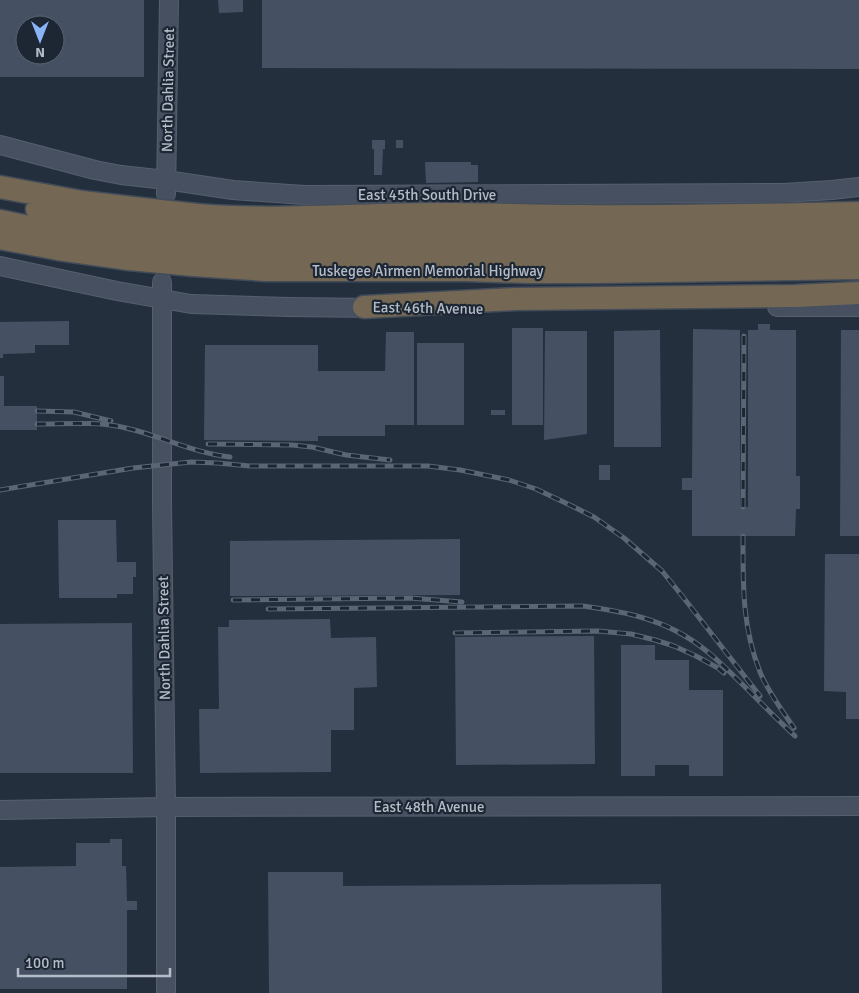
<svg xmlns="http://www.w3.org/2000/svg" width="859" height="993" viewBox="0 0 859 993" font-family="Signika,sans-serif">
<rect width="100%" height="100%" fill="#242f3e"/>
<path fill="#455162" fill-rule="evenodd" d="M 0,0 L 144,0 L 144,77 L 0,77 ZM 25,25 L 55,25 L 55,55 L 25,55 Z
M 218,0 L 243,0 L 243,12 L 219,13 Z
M 262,0 L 859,0 L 859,69 L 262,68 Z
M 372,140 L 385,140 L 385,149 L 383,149 L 382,175 L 374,175 L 374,149 L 372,149 Z
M 396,140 L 403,140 L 403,148 L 396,148 Z
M 425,162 L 471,162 L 471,165 L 478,165 L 478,182 L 426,183 Z
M 69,321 L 69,345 L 35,345 L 35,353 L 3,354 L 3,358 L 0,358 L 0,322 Z
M 758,324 L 770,324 L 770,330 L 796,330 L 796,476 L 800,476 L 800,509 L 796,509 L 795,536 L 692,536 L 692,490 L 682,490 L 682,478 L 692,478 L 693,329 L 740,330 L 740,507 L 748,507 L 748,330 L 758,330 Z
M 512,328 L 543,328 L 543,425 L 512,425 Z
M 660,330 L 661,447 L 614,447 L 614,331 Z
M 841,330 L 859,330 L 859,536 L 840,536 Z
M 545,331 L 587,331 L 587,434 L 544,440 Z
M 386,332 L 414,332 L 414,425 L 385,425 L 385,436 L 318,436 L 318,441 L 204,440 L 205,345 L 318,345 L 318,371 L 385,371 Z
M 417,343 L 464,343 L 464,425 L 417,425 Z
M 0,376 L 4,376 L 4,406 L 37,406 L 37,430 L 0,430 Z
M 491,410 L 505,410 L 505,415 L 491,415 Z
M 599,465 L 610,465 L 610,480 L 599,480 Z
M 58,520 L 116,520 L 117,562 L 136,562 L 136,577 L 133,577 L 133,594 L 117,594 L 117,598 L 59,598 Z
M 460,539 L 460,595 L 230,596 L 230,541 Z
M 825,554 L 859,554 L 859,719 L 846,719 L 846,692 L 824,691 Z
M 330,619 L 331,638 L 376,637 L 377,687 L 354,688 L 354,730 L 331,730 L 331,772 L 200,773 L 199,709 L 219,709 L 218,627 L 229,627 L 229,620 Z
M 132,623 L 133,773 L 0,773 L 0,624 Z
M 594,636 L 595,764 L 456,765 L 455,637 Z
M 621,645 L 655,645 L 655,660 L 689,660 L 689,690 L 723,690 L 723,776 L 689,776 L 689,765 L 655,765 L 655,776 L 621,776 Z
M 110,839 L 122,839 L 122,866 L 126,866 L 127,901 L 137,901 L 137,910 L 127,910 L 127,989 L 0,989 L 0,867 L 76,866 L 76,843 L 110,843 Z
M 268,872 L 343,872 L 343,886 L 661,884 L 662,993 L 269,993 Z"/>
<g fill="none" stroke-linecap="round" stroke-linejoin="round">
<defs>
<path id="secondary" d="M 0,145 L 95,170 L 121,175 L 166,180 L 233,190 L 304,195 L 784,193 L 832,190 L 859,187
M 166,194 L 169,0
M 0,266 L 117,291 L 191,304 L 287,307 L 376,308
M 162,282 L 162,505 L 166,807 L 166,993
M 777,307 L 859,307
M 0,810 L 166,807 L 859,806"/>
<path id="highway" d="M 0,187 L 82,202 L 133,208
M 37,209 L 78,217 L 132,226
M 197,215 C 281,222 366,213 450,214 C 493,214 536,216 579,216 C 672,217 766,215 859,213
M 0,221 L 72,236 L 130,243
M 195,233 L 252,235 L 543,234 L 859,230
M 0,238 L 58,249 L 129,259
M 194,250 L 226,251 L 327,254 L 434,254 L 700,252 L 859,249
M 193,265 L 266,270 L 466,270 L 529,272 L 593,272 L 859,268
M 364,307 L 516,299 L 795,296 L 859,293"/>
</defs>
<use href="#secondary" stroke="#565f6c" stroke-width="20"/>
<use href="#highway" stroke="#434c59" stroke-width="25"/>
<use href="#secondary" stroke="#465061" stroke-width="18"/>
<use href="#highway" stroke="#746855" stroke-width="22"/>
<defs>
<path id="rail" d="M 37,411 L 74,412 L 111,421
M 37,424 C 66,424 97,421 126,428 C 161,436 194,453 230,457
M 208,444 L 292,445 L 312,447 L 346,455 L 390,460
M 0,490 L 133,468 L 191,462 L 217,463 L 250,466 L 428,466 L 460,470 L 509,480 L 536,489 L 572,506 L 594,517 L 624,538 L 662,571 L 683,597 L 760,696
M 743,507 L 744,336
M 743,536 C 743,585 742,626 760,672 C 768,692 782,710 794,728
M 233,600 L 410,598 L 462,602
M 268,609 L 583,606 C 619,611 654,617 685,636 C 709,650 729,671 748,690 C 764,706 779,721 795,736
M 455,633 L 598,631 L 631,634 L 655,640 L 674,646 L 696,656 L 718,668 L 724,673"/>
</defs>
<use href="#rail" stroke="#5a6575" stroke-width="5"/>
<use href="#rail" stroke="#1d2633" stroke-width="3" stroke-dasharray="9" stroke-linecap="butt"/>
<defs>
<path id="highway-bridge" d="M 133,208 L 197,215
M 132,226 L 195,233
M 130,243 L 194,250
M 129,259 L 193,265"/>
</defs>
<use href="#highway-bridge" stroke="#434c59" stroke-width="25" stroke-linecap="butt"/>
<use href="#highway-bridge" stroke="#746855" stroke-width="22"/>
</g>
<g text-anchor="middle" stroke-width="4.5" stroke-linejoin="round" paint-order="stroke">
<g font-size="15" fill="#b4bcc9" stroke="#1d2633">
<text transform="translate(168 90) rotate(-89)" y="5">North Dahlia Street</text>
<text x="427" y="200">East 45th South Drive</text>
<text x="428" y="276">Tuskegee Airmen Memorial Highway</text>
<text transform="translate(428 308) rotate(1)" y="5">East 46th Avenue</text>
<text transform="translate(164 638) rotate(-91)" y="5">North Dahlia Street</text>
<text x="429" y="812">East 48th Avenue</text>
</g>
</g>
<g transform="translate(40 40) rotate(180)"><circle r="24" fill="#1d2633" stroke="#59626f"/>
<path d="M0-4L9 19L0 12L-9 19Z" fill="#8ab4f8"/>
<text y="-8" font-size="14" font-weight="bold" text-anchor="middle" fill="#b4bcc9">N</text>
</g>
<path d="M18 968v8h152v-8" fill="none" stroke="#b4bcc9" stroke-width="2.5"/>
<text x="25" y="968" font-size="15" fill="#b4bcc9" stroke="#1d2633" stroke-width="4" paint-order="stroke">100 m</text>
</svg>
